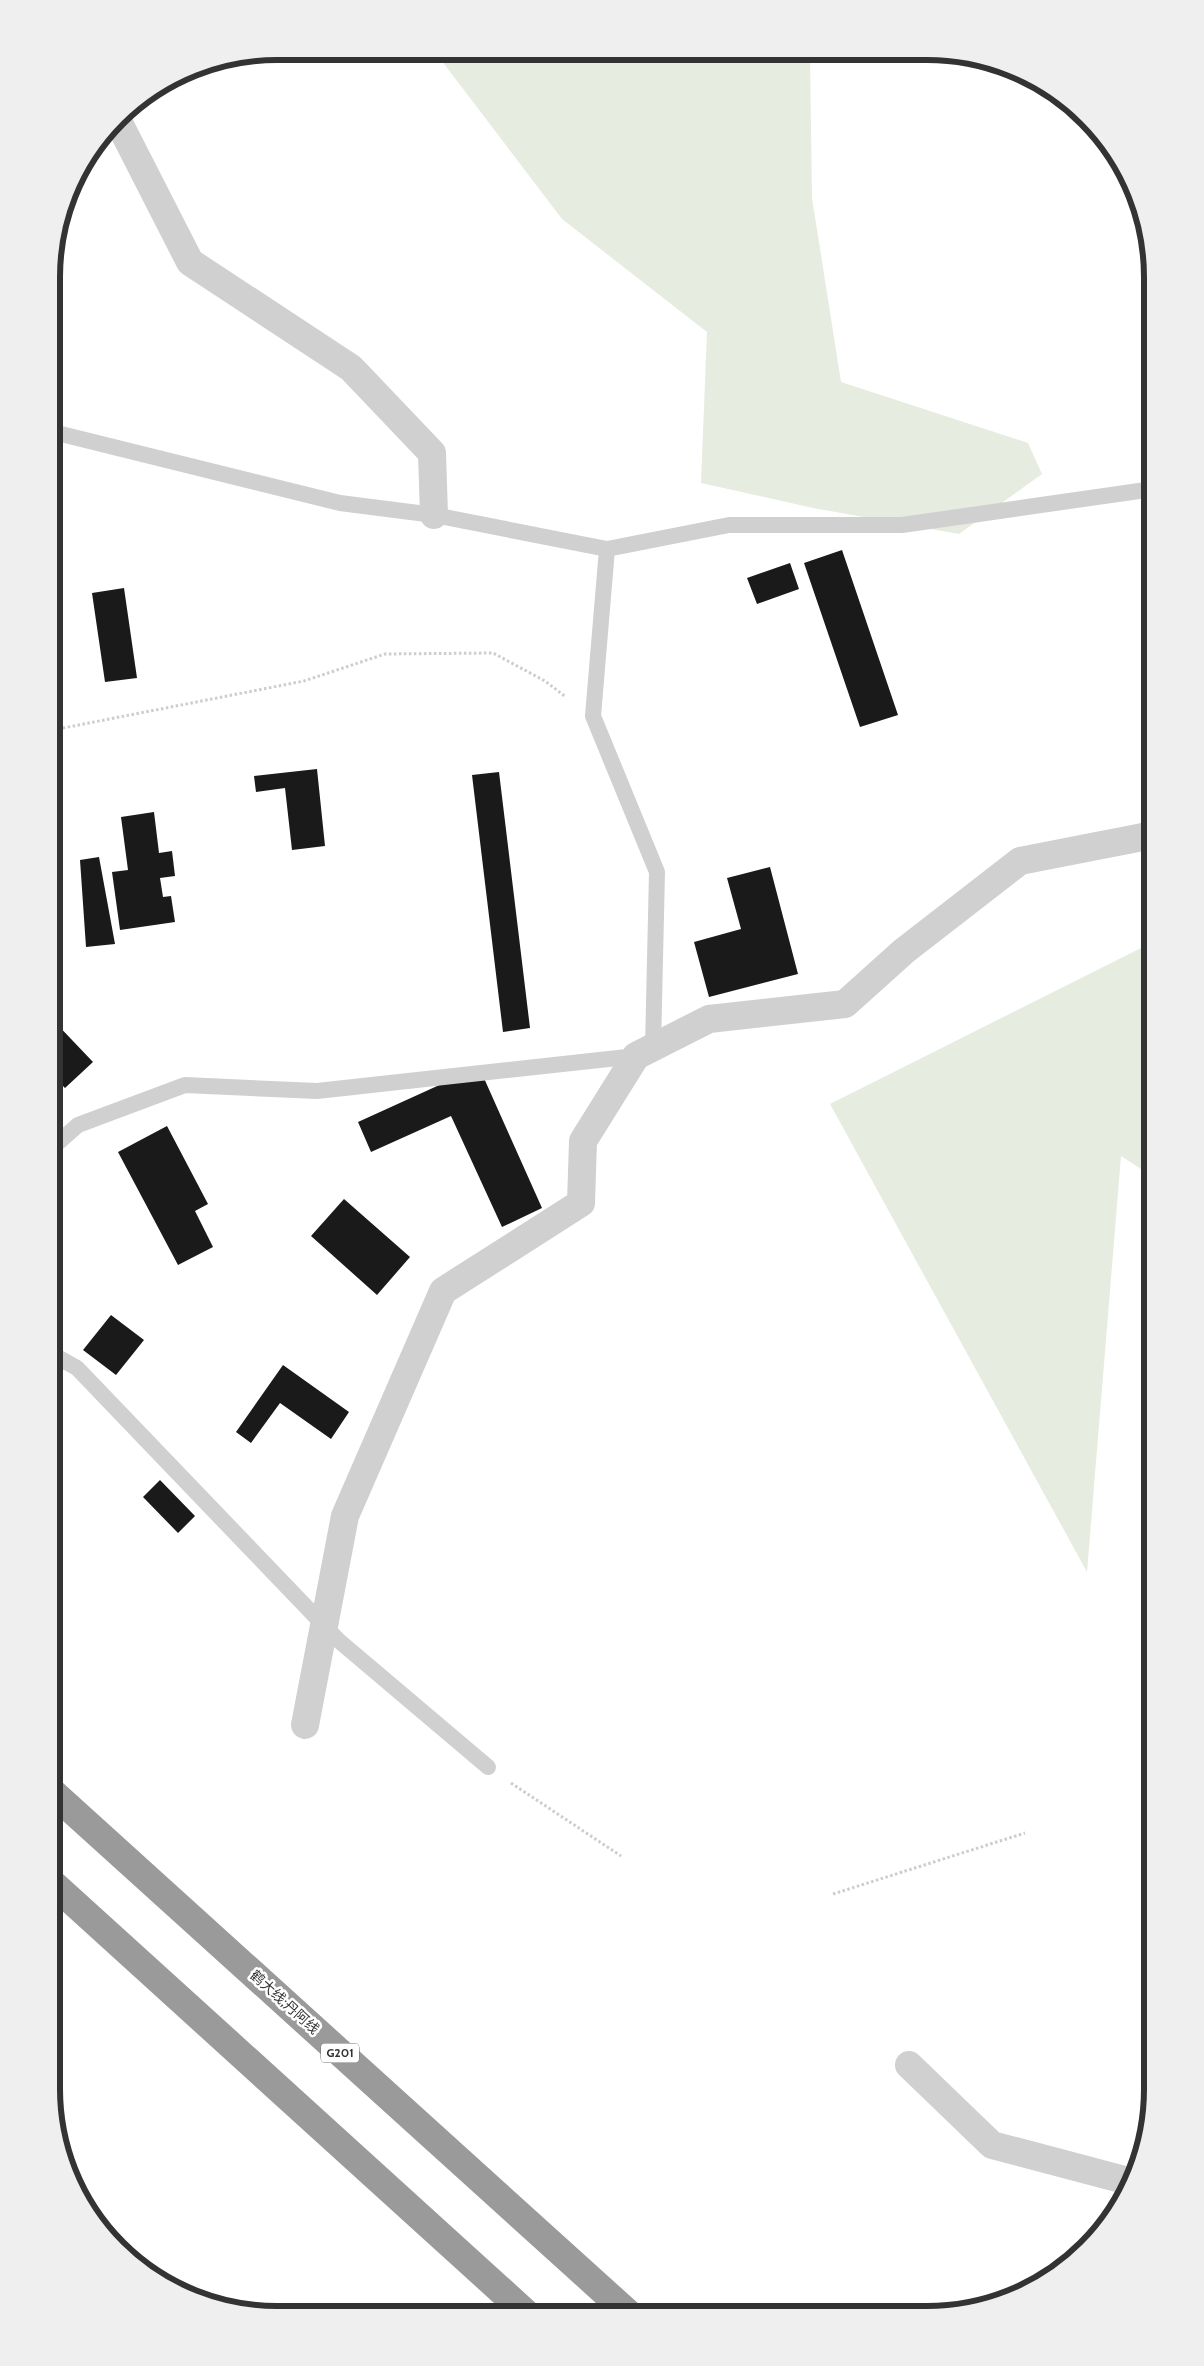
<svg xmlns="http://www.w3.org/2000/svg" width="1204" height="2366" viewBox="0 0 1204 2366" font-family="Cabin,'Noto Sans SC',sans-serif">
<rect width="100%" height="100%" fill="#fff"/>
<path fill="#e6ecdf" d="M 435,52 L 810,55 L 812,198 L 841,382 L 1028,443 L 1042,474 L 959,534 L 813,508 L 701,483 L 707,332 L 562,219 Z
M 1153,942 L 1153,1177 L 1121,1156 L 1087,1572 L 830,1104 Z"/>
<path fill="#1a1a1a" d="M 842,550 L 898,715 L 860,727 L 804,563 Z
M 790,563 L 799,589 L 757,604 L 747,578 Z
M 124,588 L 137,678 L 105,682 L 92,593 Z
M 317,769 L 325,846 L 292,850 L 285,788 L 256,792 L 254,776 Z
M 499,772 L 530,1028 L 503,1032 L 472,775 Z
M 154,812 L 159,853 L 172,851 L 175,876 L 160,878 L 163,897 L 171,896 L 175,922 L 120,930 L 112,872 L 128,870 L 121,817 Z
M 99,857 L 115,944 L 86,947 L 80,860 Z
M 770,867 L 798,974 L 709,997 L 694,942 L 741,929 L 727,878 Z
M 52,1019 L 93,1062 L 65,1088 L 52,1075 Z
M 479,1067 L 542,1208 L 502,1227 L 451,1116 L 371,1152 L 358,1122 Z
M 167,1126 L 208,1204 L 195,1211 L 213,1247 L 178,1265 L 118,1152 Z
M 344,1199 L 410,1257 L 377,1295 L 311,1236 Z
M 111,1315 L 144,1340 L 116,1375 L 83,1350 Z
M 283,1365 L 349,1412 L 331,1439 L 280,1403 L 251,1443 L 236,1432 Z
M 160,1480 L 195,1516 L 178,1533 L 143,1497 Z
M 309,2305 L 315,2313 L 296,2313 Z"/>
<g fill="none" stroke-linecap="round" stroke-linejoin="round">
<path stroke="#cdcdcd" stroke-width="3" stroke-dasharray="2.5 2.5" stroke-linecap="butt" d="M 53,730 L 304,681 L 385,654 L 493,653 L 545,681 L 566,697
M 511,1783 L 621,1856
M 833,1894 L 1025,1833"/>
<path stroke="#d0d0d0" stroke-width="16" d="M 53,432 L 340,503 L 434,515 L 607,549 L 729,525 L 902,525 L 1153,489
M 607,549 L 593,716 L 657,872 L 653,1047
M 52,1148 L 78,1125 L 185,1085 L 317,1091 L 636,1056
M 52,1354 L 77,1368 L 338,1640 L 488,1767"/>
<path stroke="#d0d0d0" stroke-width="28" d="M 118,121 L 190,262 L 351,368 L 432,453 L 434,515
M 305,1725 L 345,1516 L 443,1291 L 581,1203 L 583,1141 L 636,1056 L 709,1019 L 845,1004 L 904,951 L 1020,861 L 1153,835
M 909,2065 L 992,2145 L 1132,2182"/>
<path stroke="#9a9a9a" stroke-width="28" d="M 52,1792 L 629,2314
M 51,1882 L 527,2314"/>
</g>
<g text-anchor="middle" stroke-width="5" stroke-linejoin="round" paint-order="stroke">
<rect fill="#fff" stroke="#707070" stroke-width="1" x="321" y="2043.5" width="38" height="19" rx="4"/>
<g font-size="12" font-weight="bold" fill="#333">
<text x="340" y="2057">G201</text>
</g>
<g font-size="14" fill="#333" stroke="#fff">
<text transform="translate(285 2002) rotate(42)" y="5">鹤大线;丹阿线</text>
</g>
</g>
<path d="M0 0H1204V2366H0ZM277 60H927A217 217 0 0 1 1144 277V2089A217 217 0 0 1 927 2306H277A217 217 0 0 1 60 2089V277A217 217 0 0 1 277 60Z" fill="#efefef" fill-rule="evenodd"/>
<path fill="none" stroke="#333" stroke-width="6" d="M277 60H927A217 217 0 0 1 1144 277V2089A217 217 0 0 1 927 2306H277A217 217 0 0 1 60 2089V277A217 217 0 0 1 277 60Z"/>
</svg>
